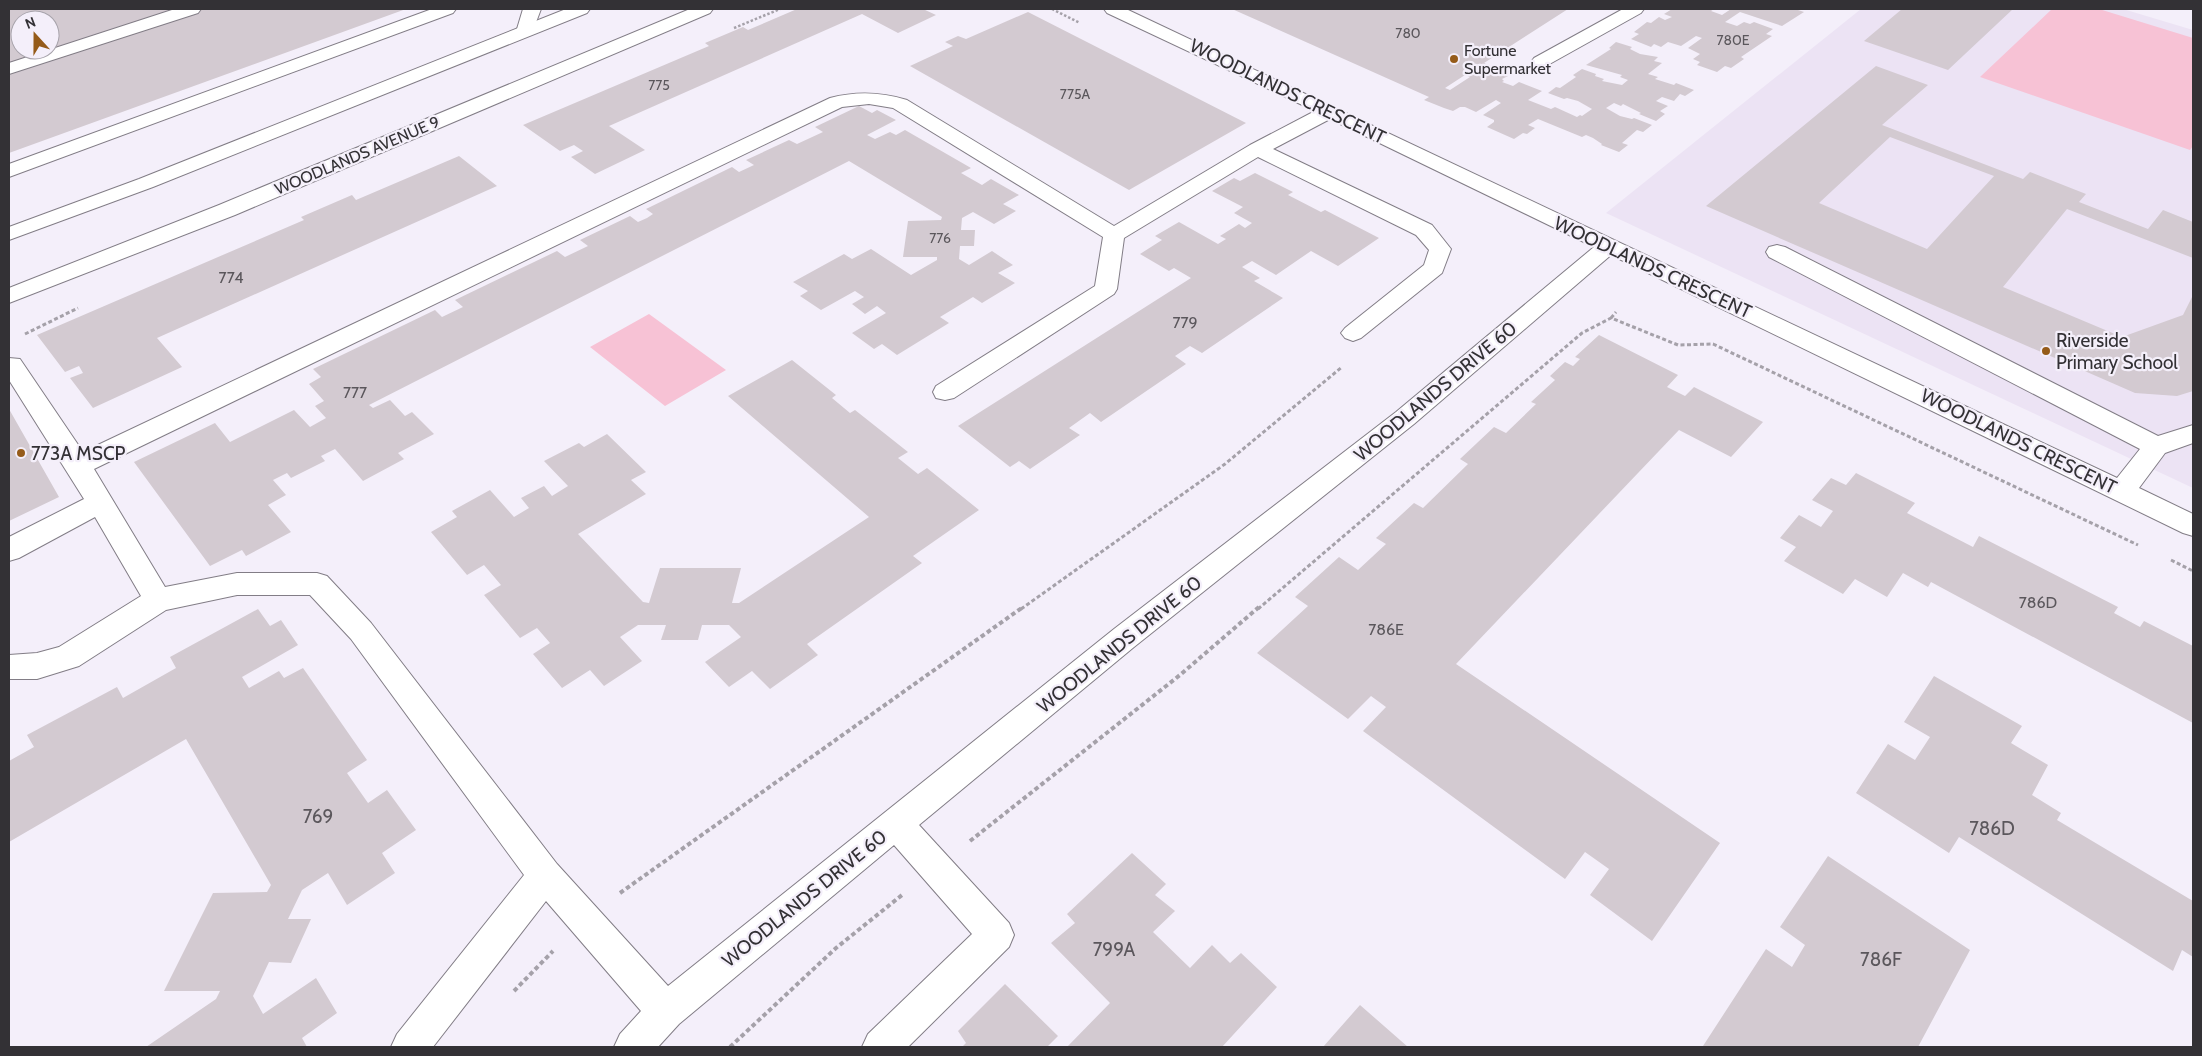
<svg xmlns="http://www.w3.org/2000/svg" width="2202" height="1056" viewBox="0 0 2202 1056" font-family="Cabin,sans-serif">
<rect width="100%" height="100%" fill="#f4effa"/>
<path fill="#ece3f4" d="M 1861,9 L 2123,9 L 2193,30 L 2193,488 L 1606,213 Z"/>
<path fill="#f7c2d5" d="M 2052,9 L 2099,9 L 2193,38 L 2193,146 L 2190,150 L 1980,77 Z
M 649,314 L 726,370 L 665,406 L 590,347 Z"/>
<path fill="#d3cad1" fill-rule="evenodd" d="M 9,9 L 406,9 L 9,153 ZM 20,20 L 50,20 L 50,50 L 20,50 Z
M 797,9 L 923,9 L 936,15 L 898,33 L 862,14 L 609,126 L 645,150 L 595,174 L 571,157 L 583,151 L 574,145 L 560,151 L 523,125 L 709,46 L 705,43 L 743,27 L 748,30 Z
M 1232,9 L 1568,9 L 1484,63 L 1508,76 L 1502,79 L 1504,81 L 1502,82 L 1513,86 L 1519,82 L 1542,91 L 1528,100 L 1551,109 L 1555,107 L 1577,117 L 1580,115 L 1582,116 L 1592,109 L 1578,101 L 1567,98 L 1564,99 L 1548,93 L 1556,87 L 1560,88 L 1576,77 L 1573,75 L 1582,69 L 1596,74 L 1595,76 L 1604,79 L 1602,81 L 1622,85 L 1628,80 L 1620,77 L 1622,75 L 1586,65 L 1611,49 L 1609,48 L 1616,42 L 1632,47 L 1630,49 L 1640,54 L 1658,57 L 1654,61 L 1662,63 L 1648,74 L 1658,77 L 1655,79 L 1674,85 L 1676,83 L 1694,90 L 1685,96 L 1680,94 L 1674,101 L 1662,97 L 1656,101 L 1668,106 L 1660,111 L 1665,114 L 1656,121 L 1639,114 L 1641,113 L 1623,104 L 1621,106 L 1614,103 L 1606,108 L 1620,116 L 1632,119 L 1634,118 L 1652,125 L 1643,132 L 1637,130 L 1622,143 L 1628,145 L 1619,152 L 1601,145 L 1602,144 L 1593,138 L 1586,135 L 1582,137 L 1538,119 L 1528,125 L 1535,128 L 1527,134 L 1523,133 L 1514,139 L 1487,127 L 1494,122 L 1494,120 L 1483,115 L 1501,103 L 1496,100 L 1476,112 L 1465,107 L 1460,107 L 1453,111 L 1444,108 L 1424,100 L 1429,97 ZM 1465,75 L 1470,77 L 1450,90 L 1445,88 Z
M 1672,9 L 1714,9 L 1711,11 L 1722,15 L 1731,9 L 1800,9 L 1798,10 L 1804,12 L 1782,26 L 1740,12 L 1725,22 L 1737,26 L 1744,22 L 1750,24 L 1754,22 L 1773,29 L 1766,34 L 1772,36 L 1741,57 L 1744,59 L 1731,68 L 1725,66 L 1717,72 L 1697,65 L 1700,62 L 1693,59 L 1700,54 L 1688,48 L 1702,38 L 1696,36 L 1681,46 L 1668,42 L 1661,47 L 1654,44 L 1651,47 L 1631,39 L 1639,34 L 1634,32 L 1647,22 L 1651,23 L 1659,17 L 1665,20 L 1672,17 L 1664,14 Z
M 1902,9 L 2013,9 L 1948,70 L 1864,41 Z
M 1028,12 L 1246,123 L 1129,190 L 910,66 L 953,46 L 945,42 L 958,36 L 966,39 Z
M 1876,66 L 1928,85 L 1882,125 L 2023,179 L 2030,172 L 2086,194 L 2079,202 L 2148,229 L 2163,210 L 2193,222 L 2193,258 L 2067,209 L 2003,287 L 2122,337 L 2183,315 L 2193,295 L 2193,391 L 2177,396 L 2135,393 L 1706,206 ZM 1890,137 L 1994,176 L 1927,249 L 1819,203 Z
M 859,106 L 872,113 L 877,110 L 896,120 L 867,135 L 875,139 L 890,132 L 896,135 L 905,130 L 971,168 L 961,173 L 982,185 L 991,179 L 1019,195 L 1003,204 L 1016,211 L 994,224 L 973,212 L 962,218 L 961,230 L 975,230 L 974,246 L 960,246 L 959,259 L 969,265 L 992,251 L 1013,265 L 998,273 L 1015,283 L 982,303 L 973,297 L 940,317 L 949,323 L 897,355 L 882,344 L 874,349 L 852,333 L 886,313 L 877,306 L 865,314 L 852,304 L 864,297 L 855,291 L 821,310 L 800,296 L 808,291 L 793,282 L 844,254 L 852,259 L 871,249 L 911,275 L 937,260 L 937,257 L 903,257 L 908,221 L 941,220 L 942,217 L 849,161 L 369,405 L 373,408 L 390,400 L 405,416 L 412,412 L 434,434 L 398,453 L 404,459 L 363,481 L 335,449 L 321,456 L 325,461 L 291,478 L 287,473 L 273,480 L 286,495 L 268,505 L 291,532 L 246,556 L 242,550 L 210,566 L 134,462 L 215,423 L 230,442 L 294,410 L 310,427 L 326,418 L 315,406 L 324,401 L 309,384 L 321,377 L 313,369 L 435,310 L 442,317 L 463,307 L 455,300 L 557,251 L 565,257 L 588,246 L 580,240 L 630,216 L 638,222 L 647,218 L 653,214 L 646,209 L 732,167 L 739,172 L 754,165 L 746,160 L 789,140 L 797,144 L 823,132 L 815,127 Z
M 459,156 L 497,186 L 157,338 L 182,367 L 93,408 L 70,378 L 83,373 L 79,366 L 65,372 L 37,335 L 304,220 L 301,217 L 352,195 L 356,200 Z
M 1255,173 L 1293,192 L 1288,195 L 1321,212 L 1325,210 L 1379,238 L 1338,266 L 1311,251 L 1276,275 L 1252,261 L 1242,267 L 1260,278 L 1254,281 L 1283,298 L 1202,353 L 1190,346 L 1175,356 L 1186,364 L 1101,422 L 1090,413 L 1069,428 L 1080,435 L 1030,469 L 1019,461 L 1010,467 L 958,426 L 1191,278 L 1174,268 L 1169,271 L 1140,254 L 1162,240 L 1155,236 L 1179,222 L 1218,244 L 1226,239 L 1220,236 L 1239,224 L 1245,228 L 1252,223 L 1234,213 L 1243,207 L 1212,191 L 1234,178 L 1240,181 Z
M 1599,335 L 1678,375 L 1667,387 L 1685,396 L 1694,387 L 1763,422 L 1731,457 L 1679,430 L 1456,664 L 1720,843 L 1652,941 L 1590,895 L 1609,869 L 1585,852 L 1565,879 L 1363,731 L 1386,707 L 1371,696 L 1348,719 L 1257,653 L 1308,606 L 1295,597 L 1339,557 L 1358,570 L 1386,544 L 1376,538 L 1414,503 L 1423,508 L 1468,464 L 1460,459 L 1494,427 L 1506,433 L 1536,404 L 1531,402 L 1555,380 L 1550,376 L 1565,362 L 1573,366 L 1580,359 L 1575,357 Z
M 792,360 L 836,395 L 832,398 L 850,413 L 855,410 L 908,452 L 898,458 L 918,474 L 927,468 L 979,510 L 913,556 L 922,563 L 807,644 L 818,655 L 770,689 L 752,671 L 729,687 L 705,662 L 741,637 L 729,625 L 702,625 L 698,640 L 661,640 L 666,625 L 638,625 L 620,637 L 642,661 L 604,686 L 590,670 L 562,688 L 533,654 L 550,643 L 537,628 L 520,638 L 484,595 L 501,585 L 484,565 L 467,575 L 431,532 L 457,517 L 452,511 L 490,490 L 514,517 L 529,508 L 521,498 L 544,486 L 552,496 L 568,486 L 544,461 L 579,443 L 584,447 L 607,434 L 646,472 L 631,480 L 646,494 L 578,534 L 643,602 L 649,603 L 660,568 L 741,568 L 732,603 L 739,603 L 869,517 L 728,396 Z
M 9,409 L 59,497 L 9,521 Z
M 1856,473 L 1915,503 L 1907,513 L 1973,547 L 1979,536 L 2118,607 L 2114,613 L 2140,627 L 2144,621 L 2193,646 L 2193,723 L 1931,582 L 1928,587 L 1903,573 L 1887,597 L 1855,579 L 1843,594 L 1784,561 L 1796,547 L 1780,538 L 1799,515 L 1821,527 L 1833,511 L 1812,500 L 1831,478 L 1846,485 Z
M 258,609 L 270,626 L 281,620 L 298,645 L 242,677 L 249,688 L 279,671 L 284,678 L 303,668 L 367,760 L 347,773 L 368,803 L 387,790 L 416,830 L 382,853 L 395,873 L 347,905 L 328,873 L 302,890 L 288,919 L 311,919 L 291,963 L 269,962 L 253,996 L 263,1014 L 316,978 L 337,1013 L 302,1038 L 307,1047 L 146,1047 L 216,999 L 220,991 L 164,991 L 213,893 L 267,892 L 271,885 L 186,739 L 9,842 L 9,761 L 34,747 L 27,735 L 117,687 L 123,698 L 176,668 L 170,657 Z
M 1934,676 L 2022,726 L 2011,743 L 2048,765 L 2032,795 L 2061,813 L 2057,820 L 2193,901 L 2193,957 L 2182,950 L 2173,971 L 1959,837 L 1949,853 L 1856,793 L 1888,744 L 1915,760 L 1930,737 L 1904,722 Z
M 1132,853 L 1166,884 L 1155,895 L 1175,911 L 1153,932 L 1190,968 L 1212,945 L 1230,963 L 1241,953 L 1277,987 L 1222,1047 L 1067,1047 L 1110,1003 L 1051,943 L 1075,923 L 1067,914 Z
M 1828,856 L 1970,950 L 1918,1047 L 1705,1047 L 1703,1046 L 1766,949 L 1792,967 L 1805,945 L 1780,927 Z
M 1005,984 L 1058,1036 L 1047,1047 L 962,1047 L 966,1043 L 958,1031 Z
M 1360,1005 L 1408,1047 L 1323,1047 Z"/>
<g fill="none" stroke-linecap="round" stroke-linejoin="round">
<defs>
<path id="minor" d="M 175,9 L 201,9 L 198,13 L 9,74 L 9,63 Z
M 432,9 L 456,9 L 453,13 L 9,177 L 9,164 Z
M 523,9 L 541,9 L 532,33 L 526,34 L 520,33 L 517,29 Z
M 1104,9 L 1126,9 L 2117,478 L 2140,449 L 1769,257 L 1766,252 L 1769,247 L 1777,245 L 1785,247 L 2158,436 L 2193,425 L 2193,443 L 2165,453 L 2139,488 L 2193,514 L 2193,536 L 2183,533 L 1611,255 L 1414,424 L 1134,647 L 919,825 L 1009,923 L 1014,935 L 1009,947 L 908,1047 L 862,1047 L 868,1034 L 972,934 L 894,845 L 679,1024 L 658,1047 L 614,1047 L 620,1034 L 641,1011 L 546,901 L 433,1047 L 391,1047 L 397,1034 L 524,875 L 351,639 L 310,595 L 237,595 L 166,610 L 79,666 L 37,679 L 9,679 L 9,655 L 37,653 L 59,647 L 141,596 L 95,517 L 19,558 L 9,561 L 9,537 L 84,499 L 9,380 L 9,358 L 20,359 L 83,452 L 830,98 C 857,91 881,92 907,100 L 1114,226 L 1250,145 L 1315,111 L 1107,13 ZM 869,104 L 893,108 L 1103,237 L 1095,286 L 936,386 L 933,392 L 936,398 L 945,400 L 954,398 L 1114,294 L 1117,289 L 1124,238 L 1258,157 L 1416,235 L 1429,250 L 1424,265 L 1345,328 L 1341,333 L 1345,338 L 1353,341 L 1361,338 L 1442,273 L 1451,249 L 1432,225 L 1273,149 L 1330,119 L 1594,247 L 1396,412 L 1114,629 L 668,986 L 557,864 L 371,623 L 327,576 L 317,573 L 237,573 L 165,587 L 94,469 L 842,107 Z
M 1623,9 L 1644,9 L 1641,13 L 1546,66 L 1540,68 L 1534,66 L 1531,62 L 1534,58 Z"/>
<path id="major" d="M 566,9 L 590,9 L 587,13 L 153,187 L 9,240 L 9,227 L 139,179 Z
M 690,9 L 713,9 L 710,13 L 235,215 L 9,303 L 9,288 L 219,205 Z"/>
</defs>
<use href="#minor" stroke="#827d86" stroke-width="2"/>
<use href="#major" stroke="#827d86" stroke-width="2"/>
<path stroke="#a5a1a9" stroke-width="2.5" stroke-dasharray="2.5 2" stroke-linecap="butt" d="M 1052,9 L 1080,23
M 734,28 L 780,9"/>
<path stroke="#a5a1a9" stroke-width="3" stroke-dasharray="4 2.5" stroke-linecap="butt" d="M 1611,318 L 1616,312
M 25,334 L 78,308
M 2171,560 L 2193,571
M 1021,609 L 1225,464 L 1342,367
M 1258,609 L 1582,333 L 1611,318 L 1678,345 L 1713,344 L 2138,545"/>
<path stroke="#a5a1a9" stroke-width="4" stroke-dasharray="4.5 3" stroke-linecap="butt" d="M 970,841 L 1180,675 L 1259,607
M 620,893 L 1023,607
M 514,991 L 553,951
M 730,1047 L 836,948 L 902,895"/>
<use href="#minor" fill="#fff" fill-rule="evenodd"/>
<use href="#major" fill="#fff" fill-rule="evenodd"/>
</g>
<g fill="#955b19" stroke="#f4effa" stroke-width="2">
<circle cx="1454" cy="59" r="5"/>
<circle cx="2046" cy="351" r="5"/>
<circle cx="21" cy="453" r="5"/>
</g>
<g text-anchor="middle" stroke-width="4.5" stroke-linejoin="round" paint-order="stroke">
<g font-size="14" fill="#5b575c">
<text x="1408" y="38">780</text>
<text x="1733" y="45">780E</text>
<text x="659" y="90">775</text>
<text x="1075" y="99">775A</text>
<text x="940" y="243">776</text>
</g>
<g font-size="16" fill="#333135" stroke="#f4effa" text-anchor="start">
<text x="1464" y="56">Fortune<tspan x="1464" dy="18">Supermarket</tspan></text>
</g>
<g font-size="16" fill="#333135" stroke="#f4effa">
<text transform="translate(357 155) rotate(-23)" y="6">WOODLANDS AVENUE 9</text>
</g>
<g font-size="16" fill="#5b575c">
<text x="231" y="283">774</text>
<text x="1185" y="328">779</text>
<text x="355" y="398">777</text>
<text x="2038" y="608">786D</text>
<text x="1386" y="635">786E</text>
</g>
<g font-size="19" fill="#333135" stroke="#f4effa">
<text transform="translate(1288 91) rotate(26)" y="7">WOODLANDS CRESCENT</text>
<text transform="translate(1653 267) rotate(25)" y="7">WOODLANDS CRESCENT</text>
<text transform="translate(1435 391) rotate(-40)" y="7">WOODLANDS DRIVE 60</text>
<text transform="translate(2019 441) rotate(26)" y="7">WOODLANDS CRESCENT</text>
<text transform="translate(1119 644) rotate(-39)" y="7">WOODLANDS DRIVE 60</text>
<text transform="translate(804 898) rotate(-39)" y="7">WOODLANDS DRIVE 60</text>
</g>
<g font-size="19" fill="#333135" stroke="#f4effa" text-anchor="start">
<text x="2056" y="347">Riverside<tspan x="2056" dy="22">Primary School</tspan></text>
<text x="31" y="460">773A MSCP</text>
</g>
<g font-size="19" fill="#5b575c">
<text x="318" y="823">769</text>
<text x="1992" y="835">786D</text>
<text x="1114" y="956">799A</text>
<text x="1881" y="966">786F</text>
</g>
</g>
<rect width="2202" height="1056" fill="none" stroke="#333135" stroke-width="20"/>
<g transform="translate(35 35) rotate(339)"><circle r="24" fill="#f4effa" stroke="#a7a3ab"/>
<path d="M0-4L9 19L0 12L-9 19Z" fill="#955b19"/>
<text y="-8" font-size="14" font-weight="bold" text-anchor="middle" fill="#333135">N</text>
</g>
</svg>
